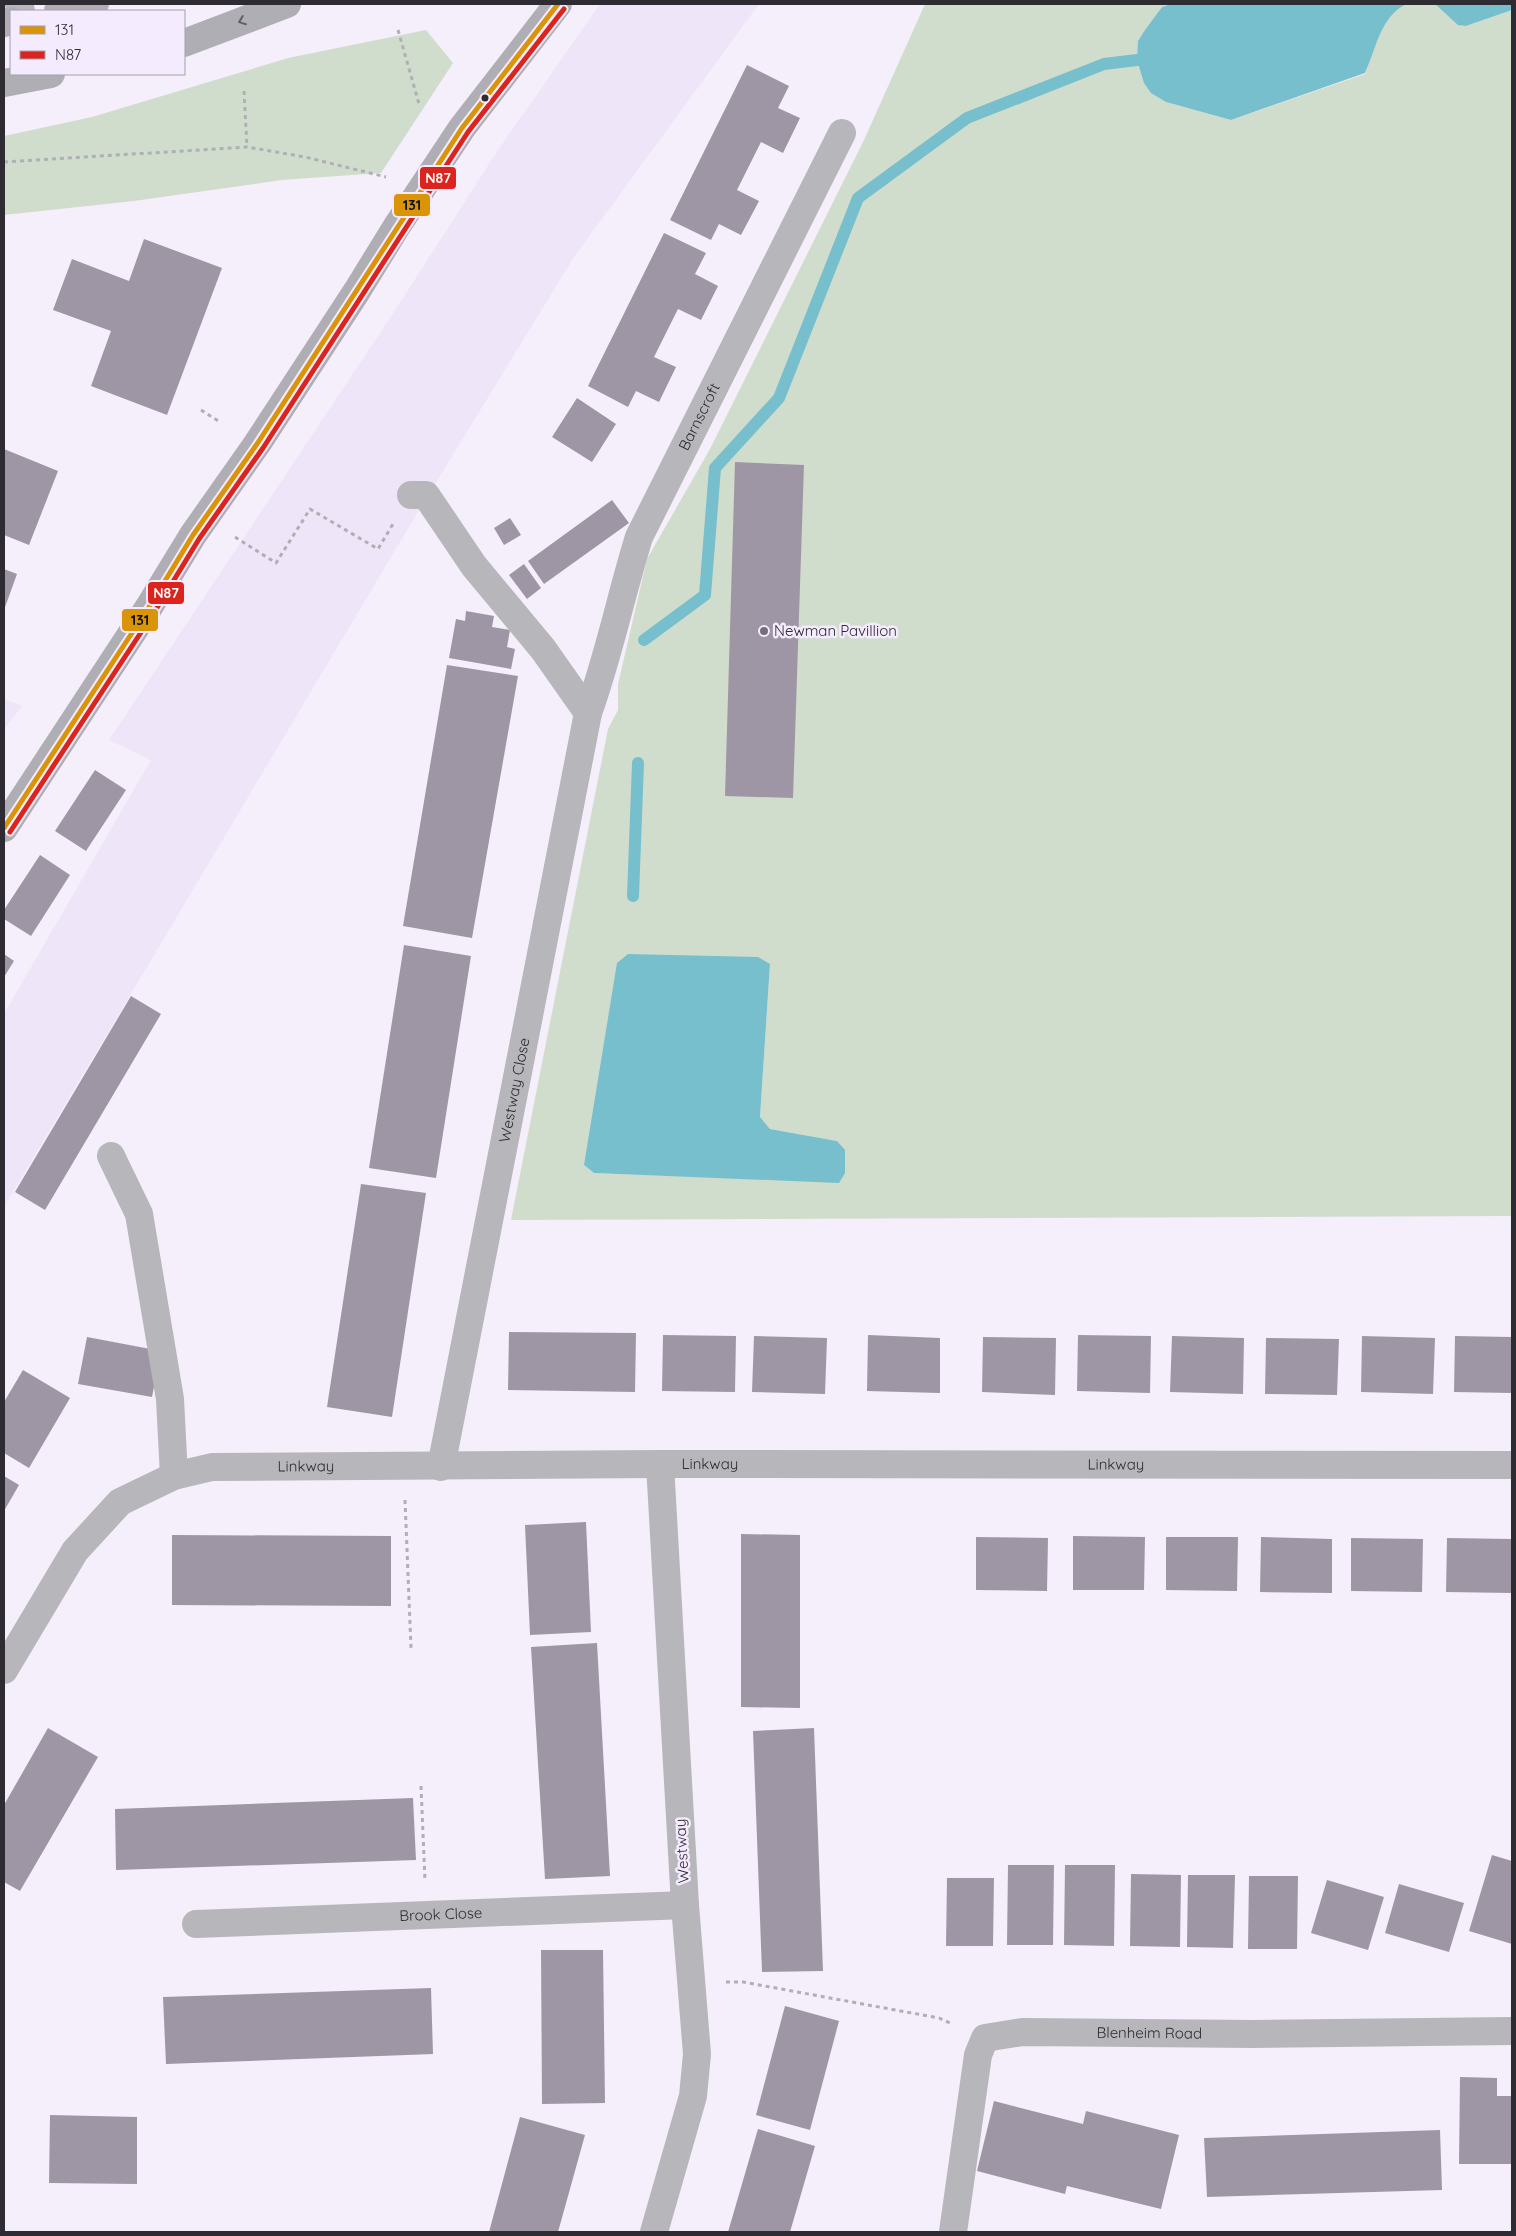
<svg xmlns="http://www.w3.org/2000/svg" width="1516" height="2236" viewBox="0 0 1516 2236" font-family="Quicksand,sans-serif">
<rect width="100%" height="100%" fill="#f4effa"/>
<path fill="#eee5f8" d="M 600,4 L 759,4 L 574,257 L 419,510 L 4,1207 L 4,1014 L 151,760 L 109,740 L 394,312 L 496,153 Z
M 4,699 L 22,706 L 4,729 Z"/>
<path fill="#d0ddcd" fill-rule="evenodd" d="M 925,4 L 1171,4 L 1162,7 L 1138,41 L 1166,102 L 1231,120 L 1365,74 C 1373,55 1384,8 1407,4 C 1415,2 1426,4 1435,4 L 1458,24 L 1466,26 L 1512,10 L 1512,1216 L 511,1220 L 608,729 L 618,710 L 618,684 L 647,559 L 710,449 L 864,140 ZM 770,965 L 760,1117 L 770,1129 L 837,1141 L 840,1182 L 594,1173 L 584,1165 Z
M 426,30 L 453,63 L 381,173 L 282,180 L 134,201 L 4,215 L 4,136 L 92,117 L 288,58 Z"/>
<path fill="#77bfcc" d="M 1171,4 L 1406,4 C 1380,17 1376,50 1365,73 L 1231,120 L 1166,102 L 1151,93 L 1144,83 L 1137,60 L 1138,41 L 1145,30 L 1162,7 Z
M 1435,4 L 1512,4 L 1512,10 L 1466,26 L 1458,25 Z
M 628,954 L 758,957 L 770,964 L 760,1117 L 770,1129 L 837,1141 L 845,1150 L 845,1173 L 839,1183 L 594,1173 L 584,1165 L 617,963 Z"/>
<g fill="none" stroke-linecap="round" stroke-linejoin="round">
<path stroke="#77bfcc" stroke-width="12" d="M 644,640 L 705,595 L 715,468 L 779,398 L 858,198 L 967,118 L 1104,64 L 1137,60
M 633,896 L 638,763"/>
</g>
<path fill="#9f96a5" d="M 747,65 L 789,86 L 778,108 L 800,118 L 783,153 L 761,142 L 737,190 L 759,201 L 741,235 L 719,224 L 711,240 L 670,220 Z
M 664,233 L 706,253 L 695,274 L 718,286 L 701,320 L 678,309 L 654,357 L 676,367 L 659,402 L 636,391 L 628,407 L 588,386 Z
M 144,239 L 222,268 L 167,415 L 91,386 L 111,331 L 53,310 L 72,259 L 129,281 Z
M 577,398 L 616,424 L 592,462 L 552,437 Z
M 4,449 L 58,471 L 29,545 L 4,535 Z
M 735,462 L 804,465 L 793,798 L 725,796 Z
M 612,500 L 629,523 L 544,584 L 528,561 Z
M 510,518 L 521,535 L 504,545 L 494,528 Z
M 524,564 L 541,588 L 527,599 L 509,575 Z
M 4,569 L 17,574 L 4,610 Z
M 466,611 L 494,616 L 492,627 L 510,630 L 507,647 L 515,649 L 511,669 L 449,658 L 456,619 L 465,621 Z
M 447,665 L 518,676 L 472,938 L 403,926 Z
M 95,770 L 126,790 L 86,851 L 55,831 Z
M 40,855 L 70,875 L 31,936 L 4,919 L 4,910 Z
M 404,945 L 471,956 L 436,1178 L 369,1168 Z
M 4,954 L 14,961 L 4,977 Z
M 131,996 L 161,1014 L 45,1210 L 15,1192 Z
M 361,1184 L 426,1193 L 392,1417 L 327,1407 Z
M 509,1332 L 636,1333 L 635,1392 L 508,1390 Z
M 663,1335 L 736,1336 L 735,1392 L 662,1391 Z
M 868,1335 L 940,1338 L 940,1393 L 867,1391 Z
M 1078,1335 L 1151,1336 L 1150,1393 L 1077,1391 Z
M 754,1336 L 827,1338 L 825,1394 L 752,1392 Z
M 1172,1336 L 1244,1338 L 1243,1394 L 1170,1392 Z
M 1362,1336 L 1435,1338 L 1433,1394 L 1361,1392 Z
M 1455,1336 L 1512,1337 L 1512,1393 L 1454,1392 Z
M 87,1337 L 161,1351 L 152,1397 L 78,1384 Z
M 983,1337 L 1056,1338 L 1055,1395 L 982,1392 Z
M 1266,1338 L 1339,1339 L 1337,1395 L 1265,1394 Z
M 23,1370 L 70,1398 L 29,1468 L 4,1453 L 4,1402 Z
M 4,1476 L 19,1485 L 4,1511 Z
M 586,1522 L 591,1632 L 530,1635 L 525,1525 Z
M 741,1534 L 800,1535 L 800,1708 L 741,1707 Z
M 172,1535 L 391,1536 L 391,1606 L 172,1605 Z
M 1073,1536 L 1145,1537 L 1144,1590 L 1073,1590 Z
M 976,1537 L 1048,1538 L 1047,1591 L 976,1590 Z
M 1166,1537 L 1238,1537 L 1237,1591 L 1166,1590 Z
M 1261,1537 L 1332,1539 L 1332,1593 L 1260,1592 Z
M 1351,1538 L 1423,1539 L 1422,1592 L 1351,1591 Z
M 1447,1538 L 1512,1539 L 1512,1593 L 1446,1592 Z
M 597,1643 L 610,1876 L 545,1879 L 531,1647 Z
M 48,1728 L 98,1757 L 20,1891 L 4,1882 L 4,1805 Z
M 814,1728 L 823,1971 L 762,1972 L 753,1731 Z
M 413,1798 L 416,1860 L 116,1870 L 115,1809 Z
M 1492,1855 L 1512,1861 L 1512,1944 L 1469,1931 Z
M 1008,1865 L 1054,1865 L 1053,1945 L 1007,1945 Z
M 1065,1865 L 1115,1865 L 1114,1946 L 1064,1945 Z
M 1131,1874 L 1181,1875 L 1180,1947 L 1130,1946 Z
M 1188,1875 L 1235,1875 L 1233,1948 L 1187,1947 Z
M 1249,1876 L 1298,1876 L 1297,1949 L 1248,1949 Z
M 947,1878 L 994,1878 L 993,1946 L 946,1946 Z
M 1327,1880 L 1384,1897 L 1368,1950 L 1311,1933 Z
M 1399,1884 L 1464,1903 L 1449,1952 L 1385,1933 Z
M 541,1950 L 603,1950 L 605,2103 L 542,2104 Z
M 431,1988 L 433,2054 L 166,2064 L 163,1997 Z
M 785,2006 L 839,2021 L 810,2130 L 756,2115 Z
M 1460,2077 L 1497,2078 L 1497,2096 L 1512,2096 L 1512,2164 L 1459,2164 Z
M 994,2101 L 1083,2124 L 1086,2111 L 1179,2135 L 1161,2209 L 1067,2186 L 1065,2194 L 977,2171 Z
M 50,2115 L 137,2117 L 137,2184 L 49,2183 Z
M 520,2117 L 585,2135 L 558,2232 L 489,2232 Z
M 758,2129 L 815,2146 L 790,2232 L 728,2232 Z
M 1440,2130 L 1442,2190 L 1207,2197 L 1204,2138 Z"/>
<g fill="none" stroke-linecap="round" stroke-linejoin="round">
<path stroke="#b0afb3" stroke-width="3" stroke-dasharray="4 4" stroke-linecap="butt" d="M 398,30 L 419,104
M 244,91 L 247,147
M 4,162 L 247,147 L 305,157 L 386,177
M 201,410 L 220,422
M 235,537 L 276,563 L 310,509 L 378,549 L 393,524
M 405,1500 L 411,1648
M 421,1786 L 425,1881
M 726,1982 L 743,1982 L 939,2018 L 952,2024"/>
<g stroke="#b7b6bb" stroke-width="28">
<path d="M 19,4 L 21,11"/>
<path d="M 411,495 L 426,495 L 474,566 L 543,649 L 588,713"/>
<path d="M 111,1156 L 139,1214 L 170,1399 L 174,1476"/>
<path id="s1" d="M 441,1467 L 588,713 C 609,655 621,595 639,537 L 842,133"/>
<path id="s2" d="M 4,1670 L 75,1551 L 120,1502 L 174,1476 L 212,1467 L 660,1464 L 1512,1465"/>
<path id="s3" d="M 196,1924 L 685,1905"/>
<path d="M 654,2232 L 693,2096 L 697,2054 L 685,1905 L 660,1464"/>
<path id="s4" d="M 953,2232 L 978,2055 L 985,2038 L 1022,2032 L 1254,2034 L 1512,2031"/>
</g>
<path stroke="#b0aeb5" stroke-width="28" d="M 58,11 L 95,4
M 4,23 L 11,21
M 184,43 L 287,4
M 4,83 L 51,74
M 4,828 L 149,607 L 193,535 L 257,444 L 357,291 L 397,226 L 462,128 L 558,4"/>
<defs>
<path id="bus-1" d="M 4,828 L 149,607 L 193,535 L 257,444 L 462,128 L 558,4"/>
<path id="bus-2" d="M 10,832 L 155,611 L 199,539 L 263,448 L 468,132 L 564,9"/>
</defs>
<use href="#bus-1" stroke="#f4ebfe" stroke-width="9"/>
<use href="#bus-2" stroke="#f4ebfe" stroke-width="9"/>
<use href="#bus-1" stroke="#d99408" stroke-width="5"/>
<use href="#bus-2" stroke="#dc241f" stroke-width="5"/>
</g>
<defs><path id="oneway-chevron" d="M-2-3.5L2.5 0L-2 3.5" fill="none" stroke-width="1.6" stroke-linecap="round" stroke-linejoin="round" transform="scale(1.25)"/></defs>
<use stroke="#625f66" href="#oneway-chevron" transform="translate(242 21) rotate(159)"/>
<circle fill="#2e2b32" stroke="#f4ebfe" stroke-width="2" cx="485" cy="98" r="4.5"/>
<circle fill="#737078" stroke="#f4ebfe" stroke-width="2" cx="764" cy="631" r="5"/>
<g text-anchor="middle" stroke-width="5" stroke-linejoin="round" paint-order="stroke">
<g font-size="15" fill="#2e2b32" stroke="#f4ebfe">
<text dy="5" stroke="none"><textPath href="#s1" startOffset="1086">Barnscroft</textPath></text>
<text dy="5" stroke="none"><textPath href="#s1" startOffset="384">Westway Close</textPath></text>
<text dy="5" stroke="none"><textPath href="#s2" startOffset="802">Linkway</textPath></text>
<text dy="5" stroke="none"><textPath href="#s2" startOffset="1208">Linkway</textPath></text>
<text dy="5" stroke="none"><textPath href="#s2" startOffset="398">Linkway</textPath></text>
<text transform="translate(682 1851) rotate(-93)" y="5">Westway</text>
<text dy="5" stroke="none"><textPath href="#s3" startOffset="245">Brook Close</textPath></text>
<text dy="5" stroke="none"><textPath href="#s4" startOffset="362">Blenheim Road</textPath></text>
</g>
<g font-size="15" fill="#2e2b32" stroke="#f4ebfe" text-anchor="start">
<text x="774" y="636">Newman Pavillion</text>
</g>
</g>
<g stroke="#f4ebfe" stroke-width="2">
<rect x="419" y="166" width="38" height="24" rx="5" fill="#dc241f"/>
<rect x="393" y="193" width="38" height="24" rx="5" fill="#d99408"/>
<rect x="147" y="581" width="38" height="24" rx="5" fill="#dc241f"/>
<rect x="121" y="608" width="38" height="24" rx="5" fill="#d99408"/>
</g>
<g font-size="14" text-anchor="middle" font-weight="bold" fill="#fff">
<text x="438" y="183">N87</text>
<text x="166" y="598">N87</text>
</g>
<g font-size="14" text-anchor="middle" font-weight="bold" fill="#111">
<text x="412" y="210">131</text>
<text x="140" y="625">131</text>
</g>
<rect width="1516" height="2236" fill="none" stroke="#2e2b32" stroke-width="10"/>
<rect x="10" y="10" width="175" height="65" fill="#f4ebfe" stroke="#a59eac"/>
<rect x="20" y="26" width="25" height="8" fill="#d99408" stroke="#a59eac"/>
<text x="55" y="35" font-size="15" fill="#2e2b32">131</text>
<rect x="20" y="51" width="25" height="8" fill="#dc241f" stroke="#a59eac"/>
<text x="55" y="60" font-size="15" fill="#2e2b32">N87</text>
</svg>
